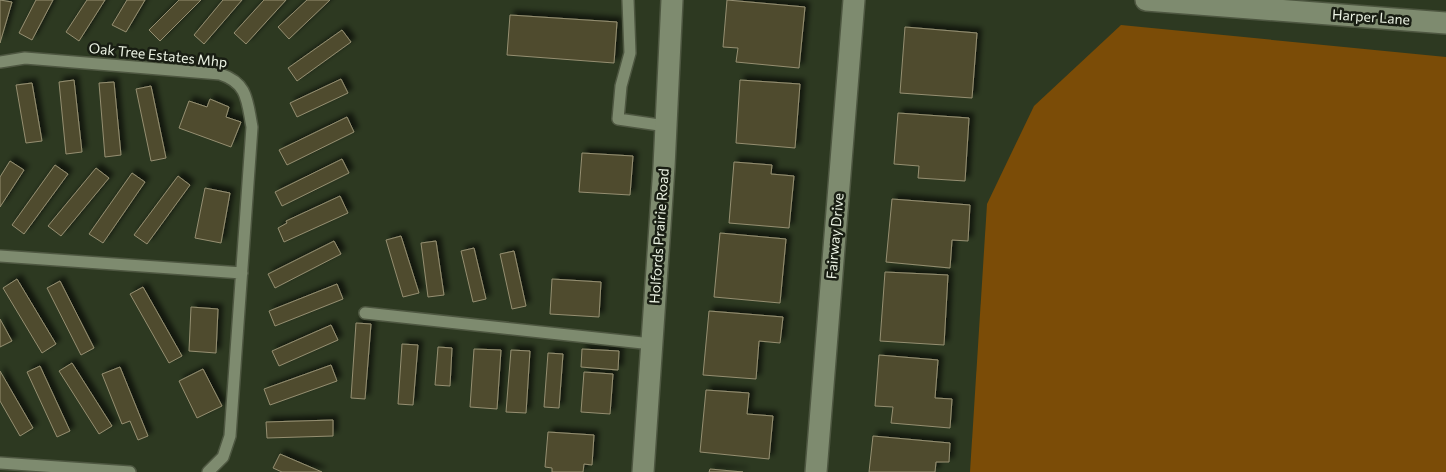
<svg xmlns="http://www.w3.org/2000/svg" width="1446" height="472" viewBox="0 0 1446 472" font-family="Commissioner,sans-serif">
<defs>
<filter id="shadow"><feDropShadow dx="4.5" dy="-4.5" stdDeviation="2.5" flood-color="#0009"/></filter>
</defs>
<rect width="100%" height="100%" fill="#2d3921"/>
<path fill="#7b4c07" d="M 1121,25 L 1446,57 L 1446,472 L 970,472 L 987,204 L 1034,106 Z"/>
<path fill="#504b2f" stroke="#958f71" filter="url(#shadow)" d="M 0,0 L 12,2 L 0,43 Z
M 36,0 L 53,0 L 32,40 L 19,33 Z
M 87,0 L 105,0 L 79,41 L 66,32 Z
M 127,0 L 145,0 L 126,32 L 112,25 Z
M 179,0 L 201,0 L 160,41 L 149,30 Z
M 223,0 L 242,0 L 204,44 L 194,35 Z
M 264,0 L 286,0 L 246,44 L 234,33 Z
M 307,0 L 330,0 L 289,39 L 278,27 Z
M 727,0 L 805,7 L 799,68 L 736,62 L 738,48 L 723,47 Z
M 510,15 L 617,22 L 614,63 L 507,55 Z
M 905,27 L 977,33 L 972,98 L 900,93 Z
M 342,30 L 351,42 L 297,81 L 288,68 Z
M 341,79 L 348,93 L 297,117 L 290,103 Z
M 74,80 L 82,152 L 66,154 L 59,82 Z
M 740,80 L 800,84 L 795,148 L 736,143 Z
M 114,82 L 121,155 L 105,157 L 99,83 Z
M 32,83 L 42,141 L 26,143 L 16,85 Z
M 151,86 L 166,158 L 151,161 L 136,89 Z
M 210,99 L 229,107 L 226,117 L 241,122 L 231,147 L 179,128 L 189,101 L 207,107 Z
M 898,113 L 969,118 L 965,181 L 918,178 L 919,166 L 894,164 Z
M 347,117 L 354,132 L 287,165 L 279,150 Z
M 582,153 L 633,156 L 630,195 L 579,192 Z
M 342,159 L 349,173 L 282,206 L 275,192 Z
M 10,161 L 24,170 L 0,207 L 0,177 Z
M 734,162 L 772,165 L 771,174 L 794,176 L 789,228 L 729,223 Z
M 55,165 L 68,174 L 24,234 L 12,225 Z
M 96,168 L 109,178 L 61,236 L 48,226 Z
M 132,173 L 145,182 L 103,243 L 89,234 Z
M 178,176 L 190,185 L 147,244 L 134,235 Z
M 205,188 L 230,193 L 221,243 L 195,238 Z
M 340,196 L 348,213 L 284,242 L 278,228 L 287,223 L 286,221 Z
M 892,199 L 970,205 L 968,241 L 952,240 L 950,268 L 886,262 Z
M 720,233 L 786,239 L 780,303 L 714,297 Z
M 401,236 L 419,293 L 403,297 L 386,240 Z
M 334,241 L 341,254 L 275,288 L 268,274 Z
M 436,241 L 444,295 L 428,297 L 421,243 Z
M 474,248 L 486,299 L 473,302 L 461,251 Z
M 514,251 L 526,306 L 512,309 L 500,254 Z
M 885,272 L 948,275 L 944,345 L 880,341 Z
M 17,279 L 56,344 L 42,353 L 3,288 Z
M 552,279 L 601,282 L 599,317 L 550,314 Z
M 60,281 L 94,348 L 81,355 L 47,288 Z
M 337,284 L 343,299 L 275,326 L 269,311 Z
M 143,287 L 182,356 L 169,363 L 130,294 Z
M 191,307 L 218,309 L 216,353 L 189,351 Z
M 709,311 L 783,317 L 780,343 L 759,341 L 756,379 L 703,375 Z
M 0,319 L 12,341 L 0,347 Z
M 356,323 L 371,324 L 365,399 L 351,398 Z
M 331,325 L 338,340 L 279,366 L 272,351 Z
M 402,344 L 418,345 L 413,405 L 398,404 Z
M 438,347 L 452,348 L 450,386 L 435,385 Z
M 474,349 L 501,350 L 497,409 L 470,407 Z
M 582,349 L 619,351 L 618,370 L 581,367 Z
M 511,350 L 530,351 L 526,413 L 506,412 Z
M 548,353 L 563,354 L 559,408 L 544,407 Z
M 879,355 L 938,360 L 935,398 L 952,399 L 950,428 L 891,423 L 893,407 L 875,406 Z
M 72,363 L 112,426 L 99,434 L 59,371 Z
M 331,365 L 337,381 L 270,405 L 264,389 Z
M 40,366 L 70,431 L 57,437 L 27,372 Z
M 120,367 L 148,436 L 138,440 L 130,421 L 122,424 L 102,374 Z
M 203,369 L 222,406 L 197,418 L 179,381 Z
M 0,371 L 33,428 L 20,436 L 0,401 Z
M 584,372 L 613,374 L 610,414 L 581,412 Z
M 706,390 L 749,393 L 747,414 L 773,416 L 769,459 L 700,452 Z
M 333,420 L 333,436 L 267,438 L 266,422 Z
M 548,432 L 594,435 L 592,465 L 584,464 L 583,472 L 552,472 L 552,468 L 545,467 Z
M 873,436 L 950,443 L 949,462 L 936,462 L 935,472 L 869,472 Z
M 280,454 L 322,472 L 282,472 L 273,468 Z
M 710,469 L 743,472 L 709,472 Z"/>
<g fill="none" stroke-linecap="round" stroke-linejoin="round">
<defs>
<path id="service" d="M 628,0 L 630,53 L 621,86 L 618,119 L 666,126
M 0,62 L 25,58 L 220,74 C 248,83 247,101 252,127 L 230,436 L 223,457 L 208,472
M 0,256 L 242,273
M 365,313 L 652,344
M 0,463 L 130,472"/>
<path id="minor" d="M 1146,0 L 1446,23
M 643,472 L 664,167 L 672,0
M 816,472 L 854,0"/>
</defs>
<use href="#service" stroke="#4e5741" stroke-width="14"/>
<use href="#minor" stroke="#4e5741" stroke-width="24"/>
<use href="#service" stroke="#7e8b6f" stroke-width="11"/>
<use href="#minor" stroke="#7e8b6f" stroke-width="21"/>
</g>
<g text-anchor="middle" stroke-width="5" stroke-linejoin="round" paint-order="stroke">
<g font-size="14" fill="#edf4e5" stroke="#191e13">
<text transform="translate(1371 17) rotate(4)" y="5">Harper Lane</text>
<text transform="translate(158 55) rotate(6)" y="5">Oak Tree Estates Mhp</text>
<text transform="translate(659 236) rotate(-86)" y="5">Holfords Prairie Road</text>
<text transform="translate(835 236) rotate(-85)" y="5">Fairway Drive</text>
</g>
</g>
</svg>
